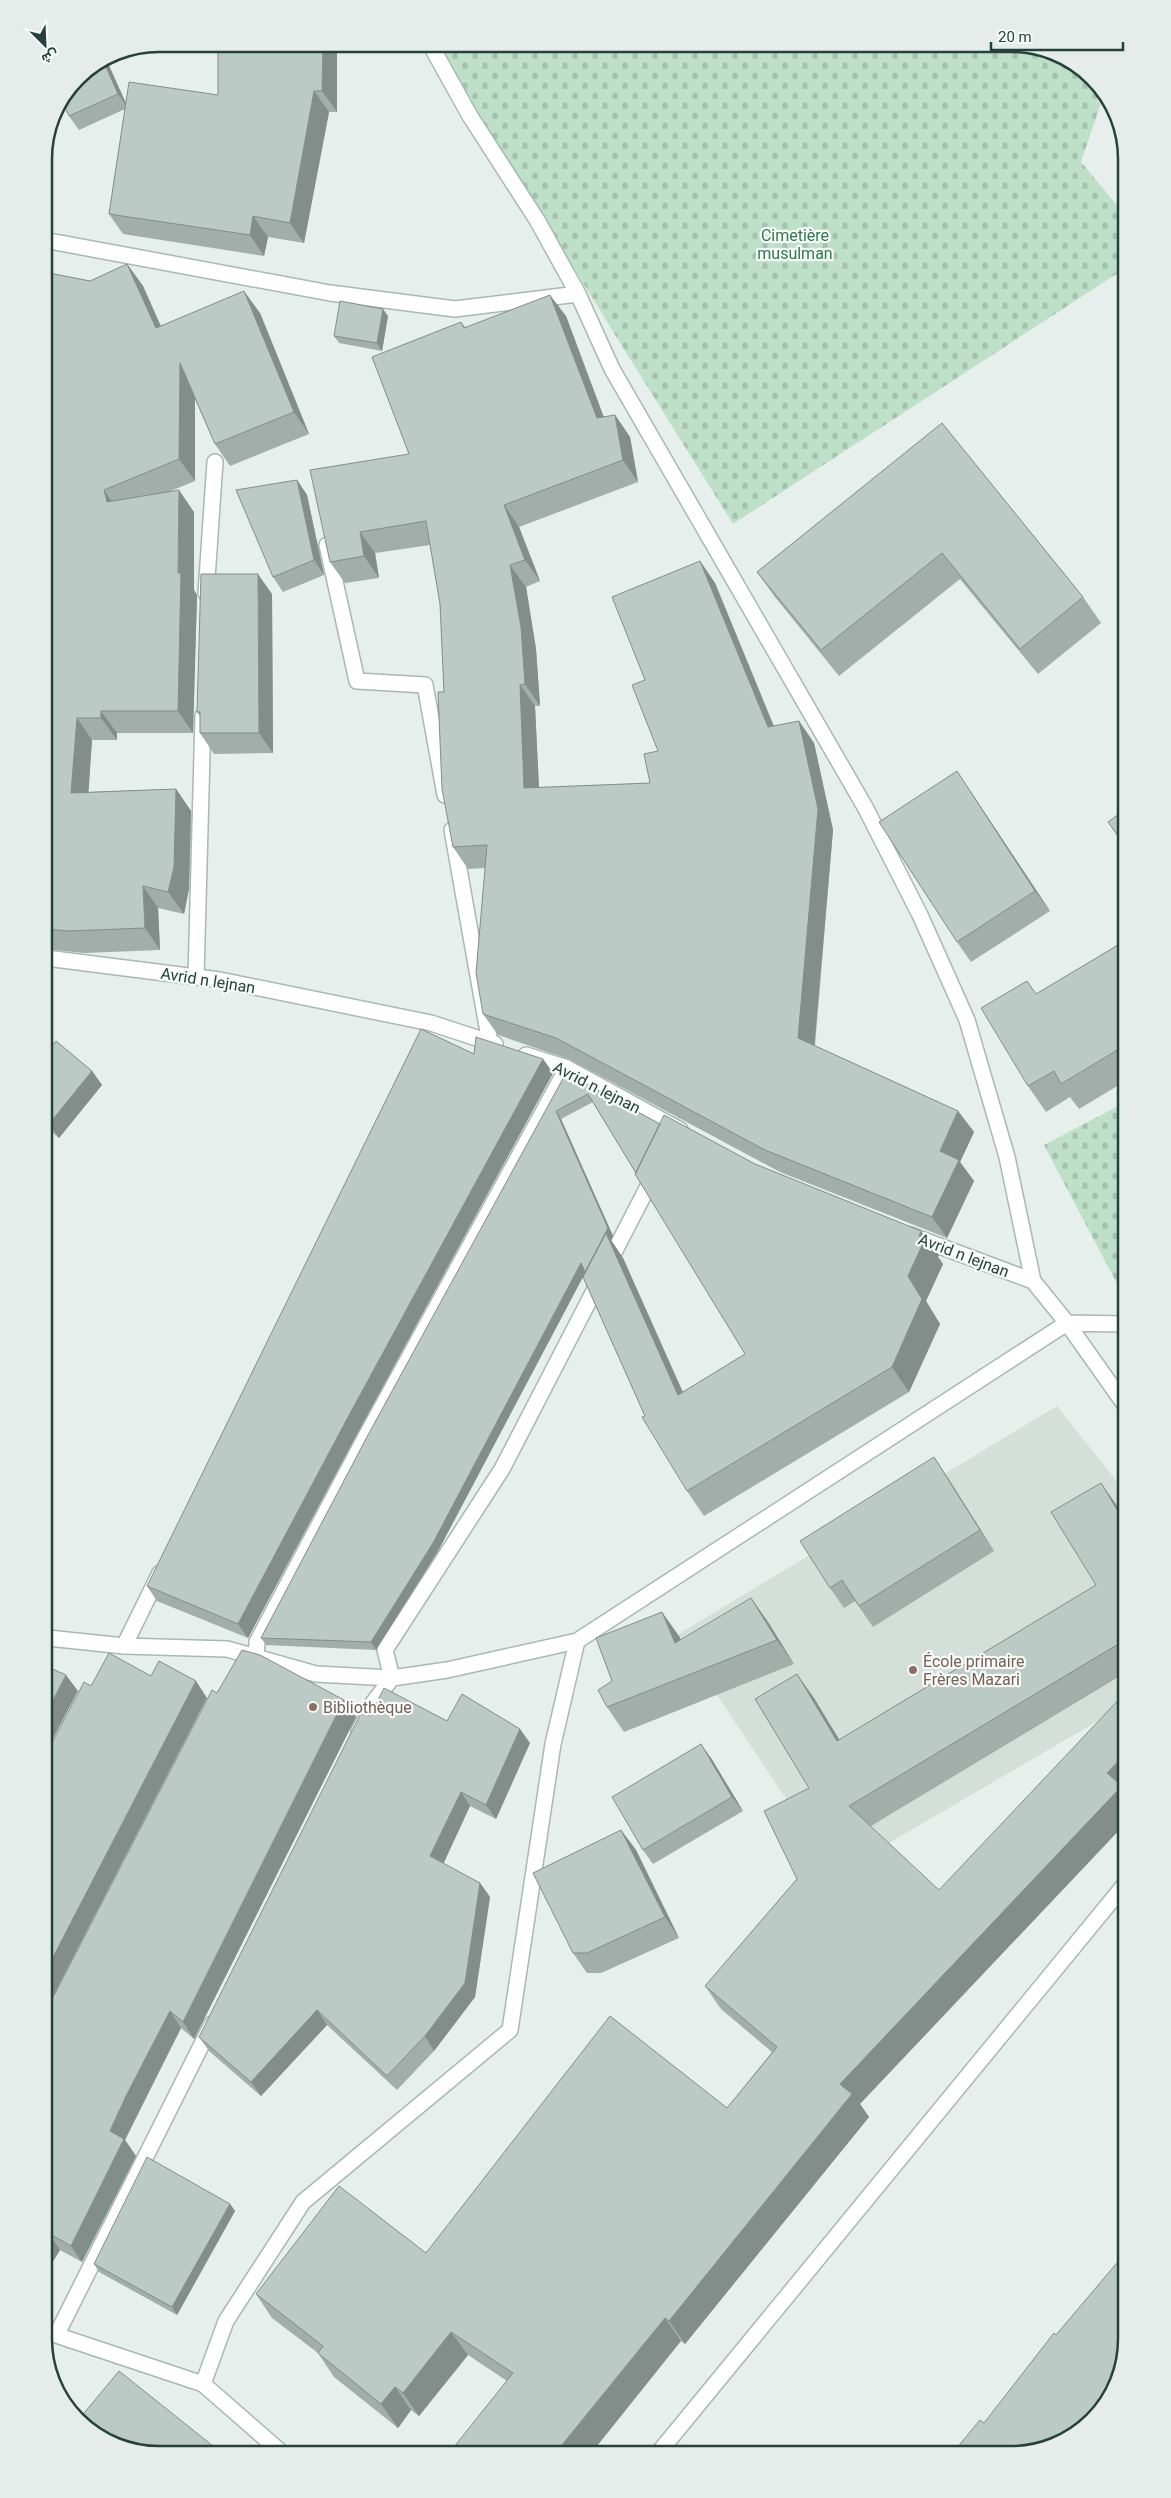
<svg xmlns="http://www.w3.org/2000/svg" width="1171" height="2498" viewBox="0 0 1171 2498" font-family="Roboto,Vazirmatn,sans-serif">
<defs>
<pattern id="cemetery-stones" width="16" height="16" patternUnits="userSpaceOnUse" patternTransform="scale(1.25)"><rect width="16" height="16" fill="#bfe0c8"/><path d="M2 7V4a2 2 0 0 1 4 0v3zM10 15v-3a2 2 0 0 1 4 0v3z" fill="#a4c1ad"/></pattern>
</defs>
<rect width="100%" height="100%" fill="#e6efeb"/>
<path fill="#d4dfda" d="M 1057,1406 L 1125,1492 L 1125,1705 L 836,1874 L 677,1635 Z"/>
<path fill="url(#cemetery-stones)" d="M 434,44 L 1020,44 L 1082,67 L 1103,97 L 1081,162 L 1121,210 L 1121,271 L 733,524 Z
M 1124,1103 L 1124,1297 L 1044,1145 Z"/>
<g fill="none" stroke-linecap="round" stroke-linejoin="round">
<defs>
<path id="service" d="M 327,545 L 357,681 L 425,685 L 445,795
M 206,593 L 215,462
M 452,830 L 490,1043
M 196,977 L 203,716
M 124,1646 L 160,1573
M 256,1657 L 257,1642 L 365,1438 L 567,1068
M 392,1678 L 385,1650 L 502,1469 L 655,1173"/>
<path id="minor" d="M 430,44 L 470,116 L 537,220 L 578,294 L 612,369 L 865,807 L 920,915 L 967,1020 L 1007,1157 L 1033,1281 L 1067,1323 L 1124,1324
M 44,240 L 330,293 L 455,309 L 578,294
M 46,958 L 220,980 L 431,1023 L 495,1044
M 526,1055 L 567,1068 L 680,1130
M 910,1235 L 1033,1281
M 48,1638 L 124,1646 L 227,1649 L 316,1674 L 392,1678 L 447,1670 L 577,1641 L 1067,1323 L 1125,1405
M 359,1731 L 373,1703 L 392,1678
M 50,2333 L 203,2384 L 282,2453
M 57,2334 L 212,2024
M 203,2384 L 226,2321 L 303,2202 L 510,2030 L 553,1744 L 577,1641
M 660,2451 L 1126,1883"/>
</defs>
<use href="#service" stroke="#a8b8b2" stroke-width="18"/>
<use href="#minor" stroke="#a8b8b2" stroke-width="18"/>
<use href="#service" stroke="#fff" stroke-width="15"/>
<use href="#minor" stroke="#fff" stroke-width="15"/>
</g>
<path fill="#a1aea9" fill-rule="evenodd" d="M 218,44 L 337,44 L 337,112 L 329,112 L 304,243 L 268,237 L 264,256 L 123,234 L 109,214 L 125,109 L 79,130 L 69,116 L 106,59 L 126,103 L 218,95 Z
M 127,264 L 143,286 L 161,326 L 260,313 L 309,434 L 230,466 L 215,444 L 195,399 L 195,481 L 168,492 L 194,512 L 194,590 L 197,595 L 193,733 L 117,733 L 117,740 L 92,740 L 88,792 L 176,789 L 191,811 L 189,889 L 184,914 L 158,908 L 160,950 L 84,953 L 46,949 L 44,272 L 90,281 Z
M 388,316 L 382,351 L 339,343 L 334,336 Z
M 566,316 L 604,417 L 615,415 L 630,437 L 638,482 L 519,527 L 540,581 L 526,587 L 536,649 L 540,706 L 535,706 L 539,788 L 650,783 L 658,751 L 645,680 L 700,561 L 715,583 L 774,726 L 799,721 L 814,743 L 833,830 L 815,1046 L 958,1111 L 974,1132 L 960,1162 L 974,1181 L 947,1238 L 780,1172 L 571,1060 L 498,1035 L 483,1014 L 485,868 L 468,869 L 453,847 L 440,604 L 430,545 L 375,553 L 379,578 L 345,583 L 330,562 L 409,454 L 461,322 L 465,327 Z
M 942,423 L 1083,597 L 1101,623 L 1038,674 L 960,579 L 839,676 L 775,597 L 757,572 Z
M 297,480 L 307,495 L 324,575 L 283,592 L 273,577 Z
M 272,594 L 273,753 L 214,754 L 200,733 L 200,716 L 197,712 Z
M 971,792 L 1050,911 L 971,962 L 957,942 Z
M 1123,942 L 1124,1082 L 1079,1109 L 1070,1097 L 1046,1112 L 1028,1086 L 1027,981 L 1036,994 Z
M 46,1053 L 92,1071 L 102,1085 L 59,1138 L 47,1128 Z
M 474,1054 L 543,1059 L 553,1073 L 357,1434 L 248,1638 L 157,1601 L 147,1586 Z
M 566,1073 L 660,1124 L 755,1164 L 939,1255 L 938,1257 L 943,1264 L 926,1301 L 940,1324 L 909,1392 L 704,1516 L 687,1491 L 645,1416 L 583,1277 L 438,1551 L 376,1650 L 266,1645 L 261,1638 ZM 593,1102 L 745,1354 L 683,1392 L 623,1258 L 611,1240 L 613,1236 L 561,1119 Z
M 948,1478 L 994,1551 L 873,1627 L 855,1601 L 844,1608 L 830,1588 Z
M 1101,1483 L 1117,1506 L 1125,1519 L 1125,1673 L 871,1826 L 860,2104 L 869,2117 L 685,2344 L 681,2341 L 507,2381 L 468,2355 L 419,2416 L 411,2410 L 398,2428 L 334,2377 L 318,2353 L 272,2318 L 256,2294 L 426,2253 L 727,2108 L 772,2052 L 721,2009 L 705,1986 L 797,1879 L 809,1788 L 814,1698 L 839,1740 L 1096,1585 Z
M 751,1598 L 768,1622 L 794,1664 L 624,1732 L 607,1707 L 612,1681 L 679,1636 L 681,1640 Z
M 217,1693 L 344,1700 L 356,1717 L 194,2039 L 181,2028 L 138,2113 L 125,2140 L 136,2156 L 82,2262 L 60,2250 L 50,2266 L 49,2005 Z
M 370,1716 L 447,1721 L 530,1743 L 496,1819 L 470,1806 L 443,1864 L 480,1883 L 490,1897 L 475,1997 L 434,2051 L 397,2090 L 327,2025 L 261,2096 L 209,2051 L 199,2037 Z
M 711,1758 L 743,1811 L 653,1864 L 643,1850 Z
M 621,1830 L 636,1850 L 679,1938 L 601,1973 L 587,1973 L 573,1953 Z
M 230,2204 L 235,2211 L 177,2315 L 99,2272 L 94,2264 Z"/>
<path fill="#838d89" d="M 323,44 L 337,44 L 337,112 L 322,91 Z
M 106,59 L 128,108 L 118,94 L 103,60 Z
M 314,91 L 329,112 L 304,243 L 290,223 Z
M 253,216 L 268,237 L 264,256 L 250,235 Z
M 127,264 L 143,286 L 171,350 L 156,328 Z
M 244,291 L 260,313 L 309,434 L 294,412 Z
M 550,295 L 566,316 L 612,440 L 597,418 Z
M 383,309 L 388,316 L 382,351 L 377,343 Z
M 180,363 L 195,385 L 195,481 L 179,459 Z
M 615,415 L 630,437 L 638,482 L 623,460 Z
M 297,480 L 307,495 L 324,575 L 314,560 Z
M 104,490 L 119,512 L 107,502 Z
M 179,490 L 194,512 L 194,590 L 197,595 L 193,733 L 178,711 Z
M 504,505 L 519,527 L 540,581 L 525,560 Z
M 360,532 L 375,553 L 379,578 L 364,556 Z
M 700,561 L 715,583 L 783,749 L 768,727 Z
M 510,565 L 526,587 L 536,649 L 540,706 L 525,684 Z
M 258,574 L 272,594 L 273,753 L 259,733 Z
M 520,685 L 535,706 L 540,810 L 524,788 Z
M 101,711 L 117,733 L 117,740 L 101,718 Z
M 77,718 L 92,740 L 87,815 L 71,793 Z
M 799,721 L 814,743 L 833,830 L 813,1060 L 798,1038 Z
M 957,771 L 971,792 L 1050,911 L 1035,891 Z
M 176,789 L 191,811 L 189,889 L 184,914 L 168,892 Z
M 143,886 L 158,908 L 160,950 L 145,928 Z
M 543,1059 L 553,1073 L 357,1434 L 248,1638 L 238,1624 L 347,1419 Z
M 92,1071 L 102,1085 L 59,1138 L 49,1124 Z
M 556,1111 L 561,1119 L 613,1236 L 611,1240 L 623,1258 L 695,1420 L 585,1273 L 438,1551 L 376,1650 L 371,1642 Z
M 958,1111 L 974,1132 L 960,1162 L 974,1181 L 947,1238 L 932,1217 L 940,1151 Z
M 921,1231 L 939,1255 L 938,1257 L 943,1264 L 926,1301 L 940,1324 L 909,1392 L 892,1367 L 908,1276 L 919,1236 Z
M 934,1457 L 948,1478 L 994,1551 L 980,1530 Z
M 1101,1483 L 1117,1506 L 1125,1519 L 1125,1523 Z
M 751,1598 L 768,1622 L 794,1664 L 777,1640 Z
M 662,1612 L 679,1636 L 692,1668 L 675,1643 Z
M 797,1674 L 814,1698 L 854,1764 L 837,1741 Z
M 66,1675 L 78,1691 L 48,1748 L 48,1710 Z
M 196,1681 L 207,1698 L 49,2004 L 49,1965 Z
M 344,1700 L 356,1717 L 194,2039 L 183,2022 Z
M 520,1729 L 530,1743 L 496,1819 L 486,1805 Z
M 701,1744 L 711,1758 L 743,1811 L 732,1797 Z
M 1126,1753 L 1126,1823 L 860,2104 L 869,2117 L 685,2344 L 669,2321 L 840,2084 L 1107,1773 Z
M 461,1792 L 470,1806 L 440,1871 L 430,1856 Z
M 621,1830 L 636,1850 L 679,1938 L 665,1917 Z
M 480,1883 L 490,1897 L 475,1997 L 434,2051 L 425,2036 Z
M 317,2010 L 327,2025 L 261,2096 L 251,2082 Z
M 170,2011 L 181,2028 L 125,2140 L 136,2156 L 82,2262 L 71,2246 L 110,2131 L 126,2096 Z
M 230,2204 L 235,2211 L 177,2315 L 172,2307 Z
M 50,2235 L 60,2250 L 50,2266 Z
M 665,2318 L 681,2341 L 593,2451 L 557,2451 Z
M 451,2332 L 468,2355 L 419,2416 L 403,2393 Z
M 395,2387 L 411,2410 L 398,2428 L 381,2404 Z"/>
<path fill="#bbcac4" stroke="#838d89" d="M 218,44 L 323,44 L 322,91 L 314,91 L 290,223 L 253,216 L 250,235 L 109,214 L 129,82 L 218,95 Z
M 103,60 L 118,94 L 69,116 L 62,101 L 78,77 Z
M 127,264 L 156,328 L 244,291 L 294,412 L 215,444 L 180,363 L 179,459 L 104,490 L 107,502 L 179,490 L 178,573 L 181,573 L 178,711 L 101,711 L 101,718 L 77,718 L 71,793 L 176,789 L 174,867 L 168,892 L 143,886 L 145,928 L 68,931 L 46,929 L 44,272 L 90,281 Z
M 550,295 L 597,418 L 615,415 L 623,460 L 504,505 L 525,560 L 510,565 L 521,627 L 525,684 L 520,685 L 524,788 L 650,783 L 644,754 L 658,751 L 632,685 L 645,680 L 612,597 L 700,561 L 768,727 L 799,721 L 818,809 L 798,1038 L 958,1111 L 940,1151 L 959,1160 L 932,1217 L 765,1150 L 556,1038 L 483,1014 L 476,973 L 487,845 L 453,847 L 442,789 L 438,692 L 444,692 L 440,604 L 426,521 L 360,532 L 364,556 L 330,562 L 310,470 L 409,454 L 372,357 L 461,322 L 464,328 Z
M 340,301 L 383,309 L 377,343 L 334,336 Z
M 942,423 L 1083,597 L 1020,649 L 942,553 L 821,650 L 757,572 Z
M 297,480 L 314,560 L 273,577 L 236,490 Z
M 201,574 L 258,574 L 259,733 L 200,733 L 200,712 L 197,712 Z
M 957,771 L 1035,891 L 957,942 L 879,822 Z
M 1123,811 L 1123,843 L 1108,822 Z
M 1123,942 L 1124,1046 L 1061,1084 L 1054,1071 L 1028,1086 L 981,1008 L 1027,981 L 1036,994 Z
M 421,1029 L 474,1054 L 476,1037 L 543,1059 L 347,1419 L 238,1624 L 147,1586 Z
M 56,1041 L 92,1071 L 49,1124 L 47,1122 L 46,1053 Z
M 566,1073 L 660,1124 L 636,1173 L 588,1094 L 556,1111 L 608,1228 L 585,1272 L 581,1263 L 433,1543 L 371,1642 L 261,1638 L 368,1435 Z
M 664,1115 L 755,1164 L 921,1231 L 919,1236 L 925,1239 L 908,1276 L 922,1299 L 892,1367 L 687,1491 L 642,1417 L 645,1416 L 583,1277 L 606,1233 L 678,1395 L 745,1354 L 635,1174 Z
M 934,1457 L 980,1530 L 859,1606 L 842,1580 L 830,1588 L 800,1541 Z
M 1101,1483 L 1125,1523 L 1125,1640 L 849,1806 L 939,1890 L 1125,1693 L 1126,1753 L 1107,1773 L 1122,1786 L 840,2084 L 852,2094 L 669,2321 L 665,2318 L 557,2451 L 450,2452 L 513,2373 L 451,2332 L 403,2393 L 395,2387 L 381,2404 L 318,2353 L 323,2346 L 256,2294 L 339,2186 L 426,2253 L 610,2016 L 727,2108 L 777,2047 L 705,1986 L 797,1879 L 764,1811 L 809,1788 L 755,1699 L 797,1674 L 837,1741 L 1096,1585 L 1051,1512 Z
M 751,1598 L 777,1640 L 607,1707 L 598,1690 L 612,1681 L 596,1638 L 662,1612 L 675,1643 Z
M 242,1650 L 260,1655 L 344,1700 L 183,2022 L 170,2011 L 126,2096 L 110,2131 L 124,2139 L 71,2246 L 50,2234 L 49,2005 L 212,1690 L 217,1693 Z
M 109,1653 L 151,1676 L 159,1661 L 196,1681 L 49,1965 L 48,1750 L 84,1682 L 91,1686 Z
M 48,1667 L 66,1675 L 48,1710 Z
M 384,1688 L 447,1721 L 462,1694 L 520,1729 L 486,1805 L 461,1792 L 430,1856 L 480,1883 L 465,1983 L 425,2036 L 387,2076 L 317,2010 L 251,2082 L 199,2037 L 362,1711 L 370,1716 Z
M 701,1744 L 732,1797 L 643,1850 L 612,1797 Z
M 621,1830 L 665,1917 L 587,1953 L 573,1953 L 533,1873 Z
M 147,2157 L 230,2204 L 172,2307 L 94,2264 Z
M 1127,2251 L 1127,2339 L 1108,2403 L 1049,2448 L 956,2449 L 980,2420 L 984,2423 L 1054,2333 L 1056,2335 Z
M 119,2371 L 223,2454 L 151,2454 L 89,2430 L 80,2418 Z"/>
<g fill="#8d6e63" stroke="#f7fbf9" stroke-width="2">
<circle cx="913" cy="1670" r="5"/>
<circle cx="313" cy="1707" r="5"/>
</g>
<g text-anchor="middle" stroke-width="4.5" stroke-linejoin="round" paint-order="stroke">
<g font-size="16" fill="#2d7a4b" stroke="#f7fbf9">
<text x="795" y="241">Cimetière<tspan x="795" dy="18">musulman</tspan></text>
</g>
<g font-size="16" fill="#24423a" stroke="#f7fbf9">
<text transform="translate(208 980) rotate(9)" y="6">Avrid n lejnan</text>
<text transform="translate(597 1087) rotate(27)" y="6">Avrid n lejnan</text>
<text transform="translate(964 1255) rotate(21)" y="6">Avrid n lejnan</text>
</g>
<g font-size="16" fill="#785e54" stroke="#f7fbf9" text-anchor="start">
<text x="923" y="1667">École primaire<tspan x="923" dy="18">Frères Mazari</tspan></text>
<text x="323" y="1713">Bibliothèque</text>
</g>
</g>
<path d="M0 0H1171V2498H0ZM159 52H1011A107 107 0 0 1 1118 159V2339A107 107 0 0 1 1011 2446H159A107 107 0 0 1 52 2339V159A107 107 0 0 1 159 52Z" fill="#e6ecea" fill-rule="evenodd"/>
<path fill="none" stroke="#24423a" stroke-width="2.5" d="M159 52H1011A107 107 0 0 1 1118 159V2339A107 107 0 0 1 1011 2446H159A107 107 0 0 1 52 2339V159A107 107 0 0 1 159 52Z"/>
<g transform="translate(45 45) rotate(156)" stroke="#f7fbf9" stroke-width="4" paint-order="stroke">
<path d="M0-4L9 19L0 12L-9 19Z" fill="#24423a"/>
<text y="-8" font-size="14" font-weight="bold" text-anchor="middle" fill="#24423a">ش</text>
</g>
<path d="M991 42v8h132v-8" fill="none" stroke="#24423a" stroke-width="2.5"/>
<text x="998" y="42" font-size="15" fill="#24423a" stroke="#f7fbf9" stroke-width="4" paint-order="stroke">20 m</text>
</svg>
